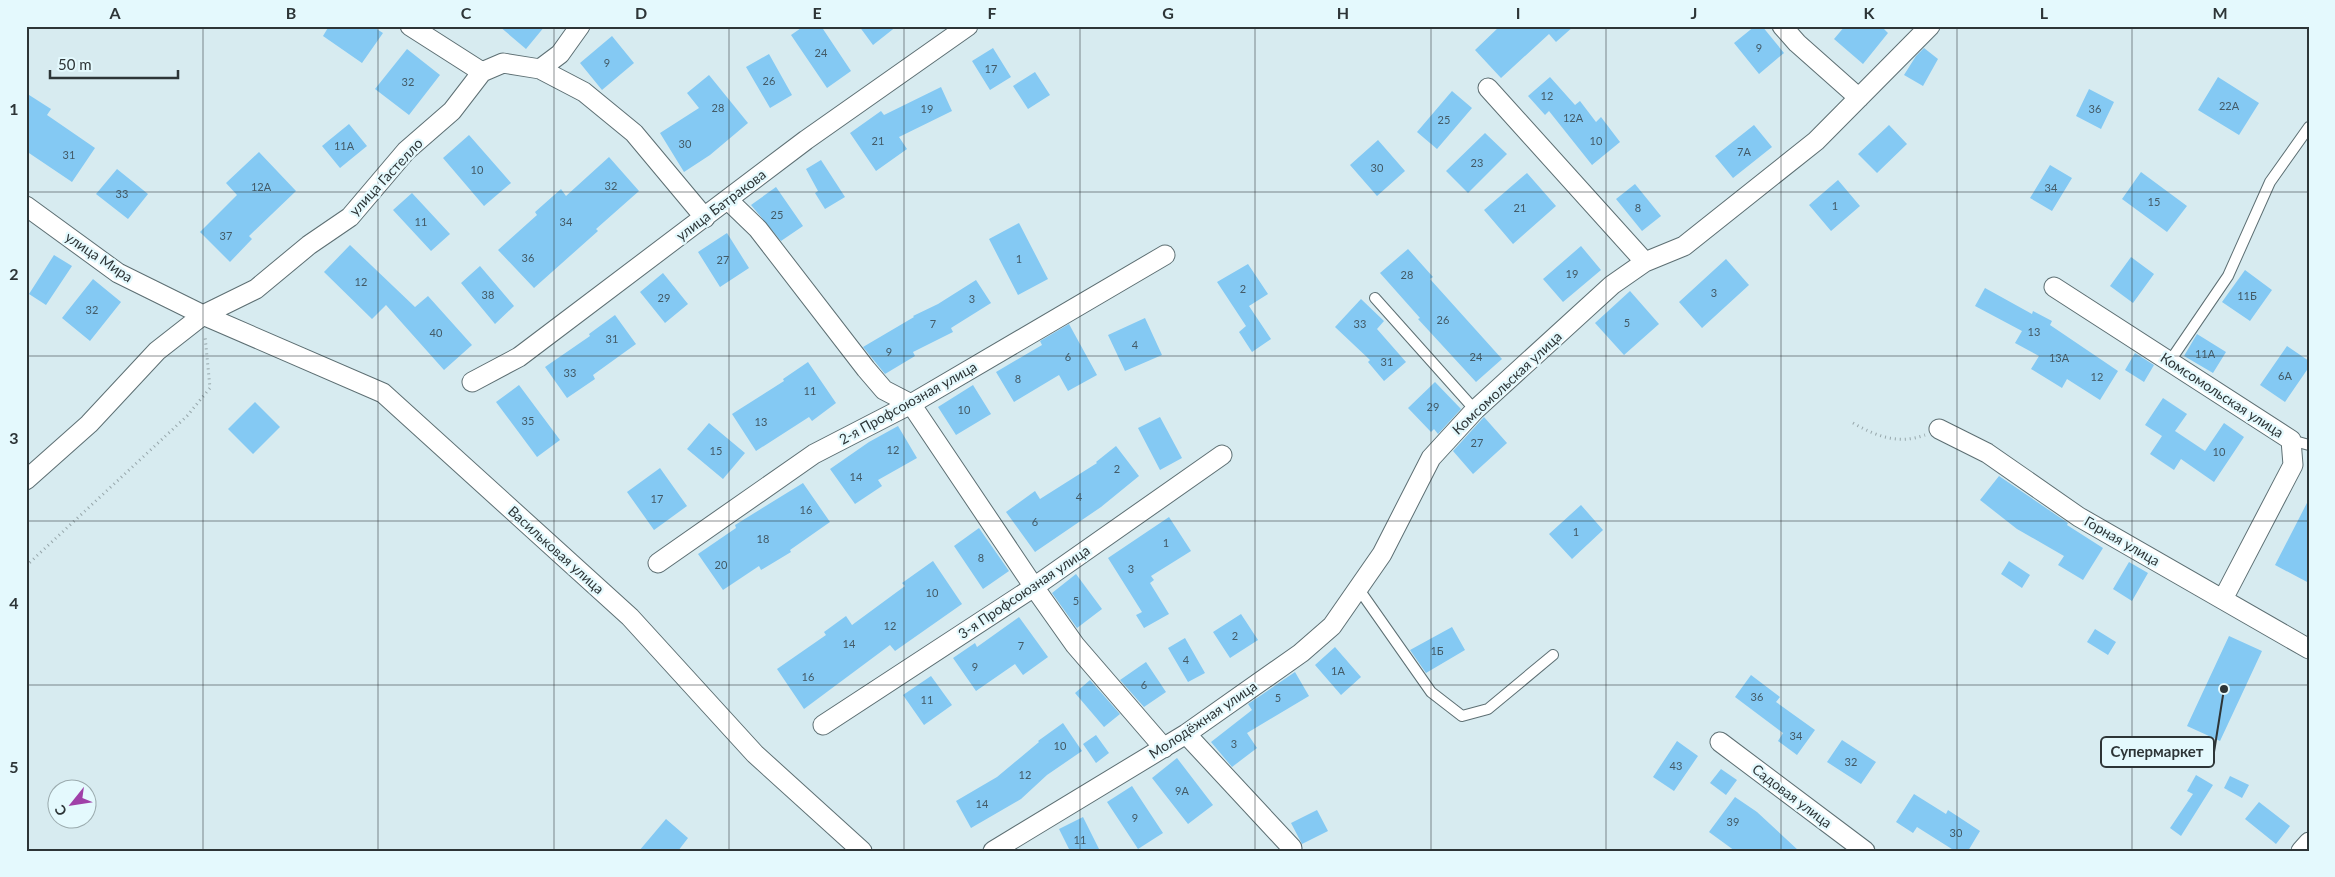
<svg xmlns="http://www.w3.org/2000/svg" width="2335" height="877" viewBox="0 0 2335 877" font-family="Lato,sans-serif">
<rect width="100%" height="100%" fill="#d7ebf0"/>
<path fill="#84c9f3" d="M 329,26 L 372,26 L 383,33 L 362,63 L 323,36 Z
M 499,26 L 545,26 L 526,49 Z
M 804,26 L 821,26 L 851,71 L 827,88 L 791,35 Z
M 859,26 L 897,26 L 873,45 Z
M 1500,26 L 1574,26 L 1556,42 L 1549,34 L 1501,78 L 1475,50 Z
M 1755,26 L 1762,26 L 1784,53 L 1759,74 L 1734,43 Z
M 1845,26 L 1881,26 L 1888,33 L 1863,64 L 1834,39 Z
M 612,36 L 634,63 L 602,90 L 580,63 Z
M 993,48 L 1011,77 L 990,90 L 972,61 Z
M 1924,48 L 1938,59 L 1923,86 L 1904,75 L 1916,56 Z
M 407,49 L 440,75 L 409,115 L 375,89 Z
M 769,54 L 792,95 L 770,108 L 746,67 Z
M 1035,72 L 1050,95 L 1028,109 L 1013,86 Z
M 709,75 L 748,123 L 710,155 L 684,172 L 660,133 L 699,108 L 687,93 Z
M 1550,77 L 1575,105 L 1580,101 L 1596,122 L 1601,117 L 1620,142 L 1592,165 L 1549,111 L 1545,115 L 1528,96 Z
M 2218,77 L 2259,103 L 2239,135 L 2198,110 Z
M 941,87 L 952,111 L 899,137 L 907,149 L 876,171 L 850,133 L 881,111 L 884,115 Z
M 2089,89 L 2114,102 L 2101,129 L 2076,116 Z
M 1452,91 L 1472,108 L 1437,149 L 1417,132 Z
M 26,93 L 51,109 L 47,115 L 95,148 L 72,182 L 26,151 Z
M 349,124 L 367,146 L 340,168 L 322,146 Z
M 1754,125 L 1772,147 L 1733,178 L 1715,156 Z
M 1889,125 L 1907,144 L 1877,173 L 1858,154 Z
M 1485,133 L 1507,154 L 1468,193 L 1446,171 Z
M 469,135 L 511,183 L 484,206 L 443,158 Z
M 1378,140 L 1405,171 L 1377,196 L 1350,165 Z
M 259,152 L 296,191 L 249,236 L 252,239 L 230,262 L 200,232 L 237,195 L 226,183 Z
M 609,157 L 639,191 L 596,229 L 598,231 L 534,288 L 498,250 L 537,215 L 535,212 L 561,189 L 566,196 Z
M 821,160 L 845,197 L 825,209 L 815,193 L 818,191 L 806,169 Z
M 2050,165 L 2072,178 L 2052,211 L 2030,198 Z
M 117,169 L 148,194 L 128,219 L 96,194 Z
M 2141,172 L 2187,206 L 2167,232 L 2122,199 Z
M 1527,173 L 1556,206 L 1513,244 L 1484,210 Z
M 1838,180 L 1860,206 L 1831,231 L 1809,205 Z
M 1635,184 L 1661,216 L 1642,231 L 1616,199 Z
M 776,187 L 803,226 L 781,241 L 751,205 Z
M 412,193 L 450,234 L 431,251 L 393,210 Z
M 1019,223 L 1048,279 L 1018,295 L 989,239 Z
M 727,233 L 749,268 L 720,287 L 698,252 Z
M 350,245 L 415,307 L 428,296 L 472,345 L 444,370 L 386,305 L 372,319 L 324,272 Z
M 1581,246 L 1601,270 L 1563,302 L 1543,279 Z
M 1408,249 L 1433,277 L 1430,279 L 1502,359 L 1476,382 L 1418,319 L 1420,318 L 1380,273 Z
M 54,255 L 72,266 L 46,305 L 29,294 Z
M 2131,257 L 2154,274 L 2133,303 L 2110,286 Z
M 1726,259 L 1749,285 L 1702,328 L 1679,302 Z
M 1248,264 L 1268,294 L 1249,306 L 1271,339 L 1252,352 L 1239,332 L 1246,326 L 1217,282 Z
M 480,266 L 514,306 L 495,324 L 461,283 Z
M 2245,270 L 2272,290 L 2250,321 L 2222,302 Z
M 663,273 L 688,304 L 665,323 L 640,292 Z
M 93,279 L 121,302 L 90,341 L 62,318 Z
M 976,280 L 991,303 L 951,328 L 953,332 L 913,352 L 915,356 L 885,374 L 863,347 L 914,317 L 913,316 L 938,304 Z
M 1985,288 L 2032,314 L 2033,311 L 2052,321 L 2050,325 L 2118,371 L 2100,400 L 2067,379 L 2062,388 L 2031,369 L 2039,356 L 2015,343 L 2022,331 L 1975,306 Z
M 1630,291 L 1659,324 L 1624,355 L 1595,323 Z
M 1361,299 L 1384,321 L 1377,329 L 1406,362 L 1384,381 L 1368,362 L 1370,360 L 1335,327 Z
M 615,315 L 636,344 L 593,375 L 595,379 L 567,398 L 545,367 L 590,336 L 589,334 Z
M 1145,318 L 1162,355 L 1125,371 L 1108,335 Z
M 1069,324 L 1097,375 L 1068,391 L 1059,375 L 1014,402 L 996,372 L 1042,345 L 1040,341 Z
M 2197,334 L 2226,352 L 2213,373 L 2184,356 Z
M 2287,346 L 2309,361 L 2309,367 L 2285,402 L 2260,385 Z
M 2135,353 L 2154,365 L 2144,382 L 2125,370 Z
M 808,362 L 836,403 L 812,421 L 809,417 L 756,451 L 732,414 L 784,381 L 783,379 Z
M 1435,382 L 1461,409 L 1438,434 L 1434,429 L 1431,432 L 1408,408 Z
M 519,385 L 560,440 L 537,457 L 496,402 Z
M 973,385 L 991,414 L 956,435 L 938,407 Z
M 2163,398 L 2187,414 L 2175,431 L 2205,451 L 2224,423 L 2244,437 L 2214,482 L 2181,459 L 2174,470 L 2150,454 L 2162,436 L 2145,425 Z
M 255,402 L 280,427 L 253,454 L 228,429 Z
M 1160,417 L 1182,458 L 1160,470 L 1138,428 Z
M 1484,417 L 1507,443 L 1473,474 L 1453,451 Z
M 709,423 L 745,453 L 723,479 L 687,449 Z
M 898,426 L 917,458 L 878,480 L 882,486 L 855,504 L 830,469 L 869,442 Z
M 1116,446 L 1139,476 L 1101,507 L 1035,552 L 1006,512 L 1035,491 L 1040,499 L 1097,463 L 1096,462 Z
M 660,468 L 687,506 L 654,530 L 627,492 Z
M 1999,476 L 2068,523 L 2067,525 L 2103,548 L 2083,580 L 2058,565 L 2064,556 L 2017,529 L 1980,500 Z
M 803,483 L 830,522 L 790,550 L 791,552 L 761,570 L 759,566 L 723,590 L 698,554 L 736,528 L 735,525 Z
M 2309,499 L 2309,583 L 2275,565 Z
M 1581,505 L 1603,530 L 1572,559 L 1549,534 Z
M 1169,517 L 1191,551 L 1151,576 L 1154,580 L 1150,583 L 1169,614 L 1144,628 L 1136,615 L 1142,612 L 1108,558 Z
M 979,528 L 1009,571 L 983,589 L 954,546 Z
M 933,561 L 962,604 L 895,651 L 890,645 L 804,709 L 777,669 L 826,635 L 824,632 L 846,616 L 852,625 L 905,586 L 902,583 Z
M 2009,561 L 2030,575 L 2022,588 L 2001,574 Z
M 2129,562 L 2148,573 L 2132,601 L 2113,589 Z
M 1076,574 L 1102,609 L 1077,628 L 1052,593 Z
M 1241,614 L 1258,640 L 1230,658 L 1213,632 Z
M 1019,617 L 1048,657 L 1023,675 L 1015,664 L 976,691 L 953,658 L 975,643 L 977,647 Z
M 1452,627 L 1465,650 L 1426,673 L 1410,650 Z
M 2095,629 L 2116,642 L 2108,655 L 2087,642 Z
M 2229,636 L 2262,651 L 2220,741 L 2187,726 Z
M 1185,638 L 1205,673 L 1188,682 L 1168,648 Z
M 1335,647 L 1361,677 L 1341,695 L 1315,665 Z
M 1146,662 L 1166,692 L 1144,707 L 1120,680 Z
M 1295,672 L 1309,696 L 1247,733 L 1257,748 L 1232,767 L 1211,742 L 1252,710 L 1248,704 Z
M 1751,675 L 1780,697 L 1776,702 L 1815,730 L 1797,755 L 1778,741 L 1783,733 L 1735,697 Z
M 931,676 L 952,705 L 924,725 L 903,695 Z
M 1090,680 L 1120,714 L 1104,727 L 1075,693 Z
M 1063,723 L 1082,751 L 1047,775 L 1021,799 L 971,828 L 956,801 L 997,777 L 1039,742 L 1038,741 Z
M 1096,735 L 1109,753 L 1096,763 L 1083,744 Z
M 1842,740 L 1876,762 L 1861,784 L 1827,762 Z
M 1677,741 L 1698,756 L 1674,791 L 1653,777 Z
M 1177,758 L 1213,805 L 1188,824 L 1152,778 Z
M 1721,769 L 1737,780 L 1726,795 L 1710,783 Z
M 2196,775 L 2213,785 L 2181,836 L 2170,828 L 2193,794 L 2187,791 Z
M 2230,776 L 2249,785 L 2242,798 L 2224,788 Z
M 1132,786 L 1163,833 L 1138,849 L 1107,802 Z
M 1914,794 L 1946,814 L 1948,810 L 1980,831 L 1968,851 L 1955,851 L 1917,827 L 1913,833 L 1896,822 Z
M 1735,797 L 1757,812 L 1799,851 L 1735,851 L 1709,832 Z
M 2259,802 L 2290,826 L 2276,844 L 2245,819 Z
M 1317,810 L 1328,831 L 1302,844 L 1291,823 Z
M 1083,817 L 1100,851 L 1070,851 L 1059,829 Z
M 666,819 L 688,838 L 678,851 L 639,851 Z"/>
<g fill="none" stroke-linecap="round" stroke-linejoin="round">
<defs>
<path id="service" d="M 1375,298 L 1475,410
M 2170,361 L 2228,276 L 2270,182 L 2309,127
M 2291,440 L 2309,445
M 1358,588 L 1431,692 L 1462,716 L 1488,709 L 1553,655"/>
<path id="minor" d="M 410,26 L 482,72
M 1782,26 L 1797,43 L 1859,98
M 540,69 L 584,92 L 634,133 L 705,218
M 1488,88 L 1645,262
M 728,200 L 758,229 L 866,369 L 884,390 L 911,404 L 1034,587 L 1075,645 L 1164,748
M 26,206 L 118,273 L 203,315 L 383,393 L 630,617 L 755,754 L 862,851
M 2054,287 L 2291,440 L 2293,465 L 2223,599
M 472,382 L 519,357 L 806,140 L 968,26
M 1939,429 L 1987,453 L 2079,517 L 2309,649
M 26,480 L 89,424 L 157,351 L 203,315 L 256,289 L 309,245 L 350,217 L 406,151 L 452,111 L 482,72 L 503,63 L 540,69 L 560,54 L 580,26
M 658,563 L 814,454 L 911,404 L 1165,255
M 823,725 L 1034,587 L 1222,455
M 1186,734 L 1292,848
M 1720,742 L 1865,851
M 993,851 L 1186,734 L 1301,653 L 1332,626 L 1382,554 L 1431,458 L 1475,410 L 1612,285 L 1645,262 L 1684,246 L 1816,141 L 1930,26
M 2301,851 L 2309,842"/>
</defs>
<use href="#service" stroke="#5d6f73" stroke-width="12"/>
<use href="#minor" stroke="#5d6f73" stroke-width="21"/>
<path stroke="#96a6aa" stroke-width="3" stroke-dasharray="1 4" stroke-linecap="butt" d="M 1853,423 C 1876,436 1898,445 1925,435
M 26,566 L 187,416 L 210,388 L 205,336"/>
<use href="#service" stroke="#fff" stroke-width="10"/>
<use href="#minor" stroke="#fff" stroke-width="19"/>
</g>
<path fill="none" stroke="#2d3537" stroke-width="1" stroke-opacity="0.55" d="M 203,26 L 203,851M 378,26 L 378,851M 554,26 L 554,851M 729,26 L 729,851M 904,26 L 904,851M 1080,26 L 1080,851M 1255,26 L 1255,851M 1431,26 L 1431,851M 1606,26 L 1606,851M 1781,26 L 1781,851M 1957,26 L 1957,851M 2132,26 L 2132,851M 26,192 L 2309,192M 26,356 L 2309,356M 26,521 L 2309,521M 26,685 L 2309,685"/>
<g text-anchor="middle" stroke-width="4.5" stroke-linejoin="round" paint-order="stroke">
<g font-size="11" fill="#435a66">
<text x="1759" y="52">9</text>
<text x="821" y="57">24</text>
<text x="607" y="67">9</text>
<text x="991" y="73">17</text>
<text x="769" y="85">26</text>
<text x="408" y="86">32</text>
<text x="1547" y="100">12</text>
<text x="2229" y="110">22А</text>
<text x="718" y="112">28</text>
<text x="927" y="113">19</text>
<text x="2095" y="113">36</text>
<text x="1573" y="122">12А</text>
<text x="1444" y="124">25</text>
<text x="878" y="145">21</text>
<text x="1596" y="145">10</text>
<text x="685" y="148">30</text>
<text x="344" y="150">11А</text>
<text x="1744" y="156">7А</text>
<text x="69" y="159">31</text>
<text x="1477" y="167">23</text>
<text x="1377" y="172">30</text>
<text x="477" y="174">10</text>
<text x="611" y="190">32</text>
<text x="261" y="191">12А</text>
<text x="2051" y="192">34</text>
<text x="122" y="198">33</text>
<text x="2154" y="206">15</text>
<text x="1835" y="210">1</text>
<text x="1520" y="212">21</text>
<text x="1638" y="212">8</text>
<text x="777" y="219">25</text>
<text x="421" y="226">11</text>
<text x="566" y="226">34</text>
<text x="226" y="240">37</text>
<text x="528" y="262">36</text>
<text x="1019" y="263">1</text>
<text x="723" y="264">27</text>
<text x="1572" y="278">19</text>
<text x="1407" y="279">28</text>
<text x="361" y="286">12</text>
<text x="1243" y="293">2</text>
<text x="1714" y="297">3</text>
<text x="488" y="299">38</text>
<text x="2247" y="300">11Б</text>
<text x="664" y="302">29</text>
<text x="972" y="303">3</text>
<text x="92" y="314">32</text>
<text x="1443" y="324">26</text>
<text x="1627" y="327">5</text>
<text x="933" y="328">7</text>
<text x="1360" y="328">33</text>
<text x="2034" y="336">13</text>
<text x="436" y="337">40</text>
<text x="612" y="343">31</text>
<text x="1135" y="349">4</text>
<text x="889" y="356">9</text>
<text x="2205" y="358">11А</text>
<text x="1068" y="361">6</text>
<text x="1476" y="361">24</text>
<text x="2059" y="362">13А</text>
<text x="1387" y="366">31</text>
<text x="570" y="377">33</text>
<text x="2285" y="380">6А</text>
<text x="2097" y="381">12</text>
<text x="1018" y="383">8</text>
<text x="810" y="395">11</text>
<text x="1433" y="411">29</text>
<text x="964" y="414">10</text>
<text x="528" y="425">35</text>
<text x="761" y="426">13</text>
<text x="1477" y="447">27</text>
<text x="893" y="454">12</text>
<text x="716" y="455">15</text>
<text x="2219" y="456">10</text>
<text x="1117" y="473">2</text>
<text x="856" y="481">14</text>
<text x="1079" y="501">4</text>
<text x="657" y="503">17</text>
<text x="806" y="514">16</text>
<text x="1035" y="526">6</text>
<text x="1576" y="536">1</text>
<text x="763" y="543">18</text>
<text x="1166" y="547">1</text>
<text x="981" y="562">8</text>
<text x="721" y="569">20</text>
<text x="1131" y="573">3</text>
<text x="932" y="597">10</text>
<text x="1076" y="605">5</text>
<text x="890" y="630">12</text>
<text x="1235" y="640">2</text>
<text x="849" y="648">14</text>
<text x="1021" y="650">7</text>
<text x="1437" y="655">1Б</text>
<text x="1186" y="664">4</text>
<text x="975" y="671">9</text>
<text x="1338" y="675">1А</text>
<text x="808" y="681">16</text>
<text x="1144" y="689">6</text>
<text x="1757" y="701">36</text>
<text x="1278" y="702">5</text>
<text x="927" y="704">11</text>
<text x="1796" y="740">34</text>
<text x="1234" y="748">3</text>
<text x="1060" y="750">10</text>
<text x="1851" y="766">32</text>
<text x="1676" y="770">43</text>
<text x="1025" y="779">12</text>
<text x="1182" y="795">9А</text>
<text x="982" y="808">14</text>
<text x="1135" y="822">9</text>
<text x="1733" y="826">39</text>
<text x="1956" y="837">30</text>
<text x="1080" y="844">11</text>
</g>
<g font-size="14" fill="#2d3537" stroke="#e4f9fd">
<text transform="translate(386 177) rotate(-47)" y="5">улица Гастелло</text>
<text transform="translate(721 205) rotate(-37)" y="5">улица Батракова</text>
<text transform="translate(99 257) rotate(34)" y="5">улица Мира</text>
<text transform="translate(1507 383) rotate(-43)" y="5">Комсомольская улица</text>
<text transform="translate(2222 395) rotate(33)" y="5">Комсомольская улица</text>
<text transform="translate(908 403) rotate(-29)" y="5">2-я Профсоюзная улица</text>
<text transform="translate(2122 541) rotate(30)" y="5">Горная улица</text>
<text transform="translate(556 550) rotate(42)" y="5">Васильковая улица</text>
<text transform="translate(1024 592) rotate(-34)" y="5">3-я Профсоюзная улица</text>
<text transform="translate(1203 720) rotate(-34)" y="5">Молодёжная улица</text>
<text transform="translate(1792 796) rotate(37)" y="5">Садовая улица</text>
</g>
</g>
<path fill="none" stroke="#2d3537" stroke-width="2" d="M2224 689L2214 752"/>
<circle fill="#2d3537" stroke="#e4f9fd" stroke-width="2" cx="2224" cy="689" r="5"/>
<rect fill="#e4f9fd" stroke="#2d3537" stroke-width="2" x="2101" y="737" width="113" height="30" rx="5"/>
<g font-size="15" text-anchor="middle" font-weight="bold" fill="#2d3537">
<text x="2157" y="757">Супермаркет</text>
</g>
<rect width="2335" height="877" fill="none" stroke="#e4f9fd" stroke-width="55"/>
<g transform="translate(72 804) rotate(240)"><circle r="24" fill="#e4f9fd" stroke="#9babae"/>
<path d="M0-4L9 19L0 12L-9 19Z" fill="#a040a8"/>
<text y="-8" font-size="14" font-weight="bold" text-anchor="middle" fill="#2d3537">С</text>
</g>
<path d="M50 70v8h128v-8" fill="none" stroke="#2d3537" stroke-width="2.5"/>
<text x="58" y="70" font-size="15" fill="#2d3537" stroke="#e4f9fd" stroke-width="4" paint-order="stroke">50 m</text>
<rect x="28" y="28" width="2280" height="822" fill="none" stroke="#2d3537" stroke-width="2"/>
<g font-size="16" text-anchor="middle" font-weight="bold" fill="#2d3537">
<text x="115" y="19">A</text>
<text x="291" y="19">B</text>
<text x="466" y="19">C</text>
<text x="641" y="19">D</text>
<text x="817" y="19">E</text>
<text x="992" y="19">F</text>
<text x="1168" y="19">G</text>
<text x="1343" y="19">H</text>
<text x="1518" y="19">I</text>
<text x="1694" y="19">J</text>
<text x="1869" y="19">K</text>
<text x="2044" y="19">L</text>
<text x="2220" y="19">M</text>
<text x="14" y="115">1</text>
<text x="14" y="280">2</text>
<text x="14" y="444">3</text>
<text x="14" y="609">4</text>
<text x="14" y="773">5</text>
</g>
</svg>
